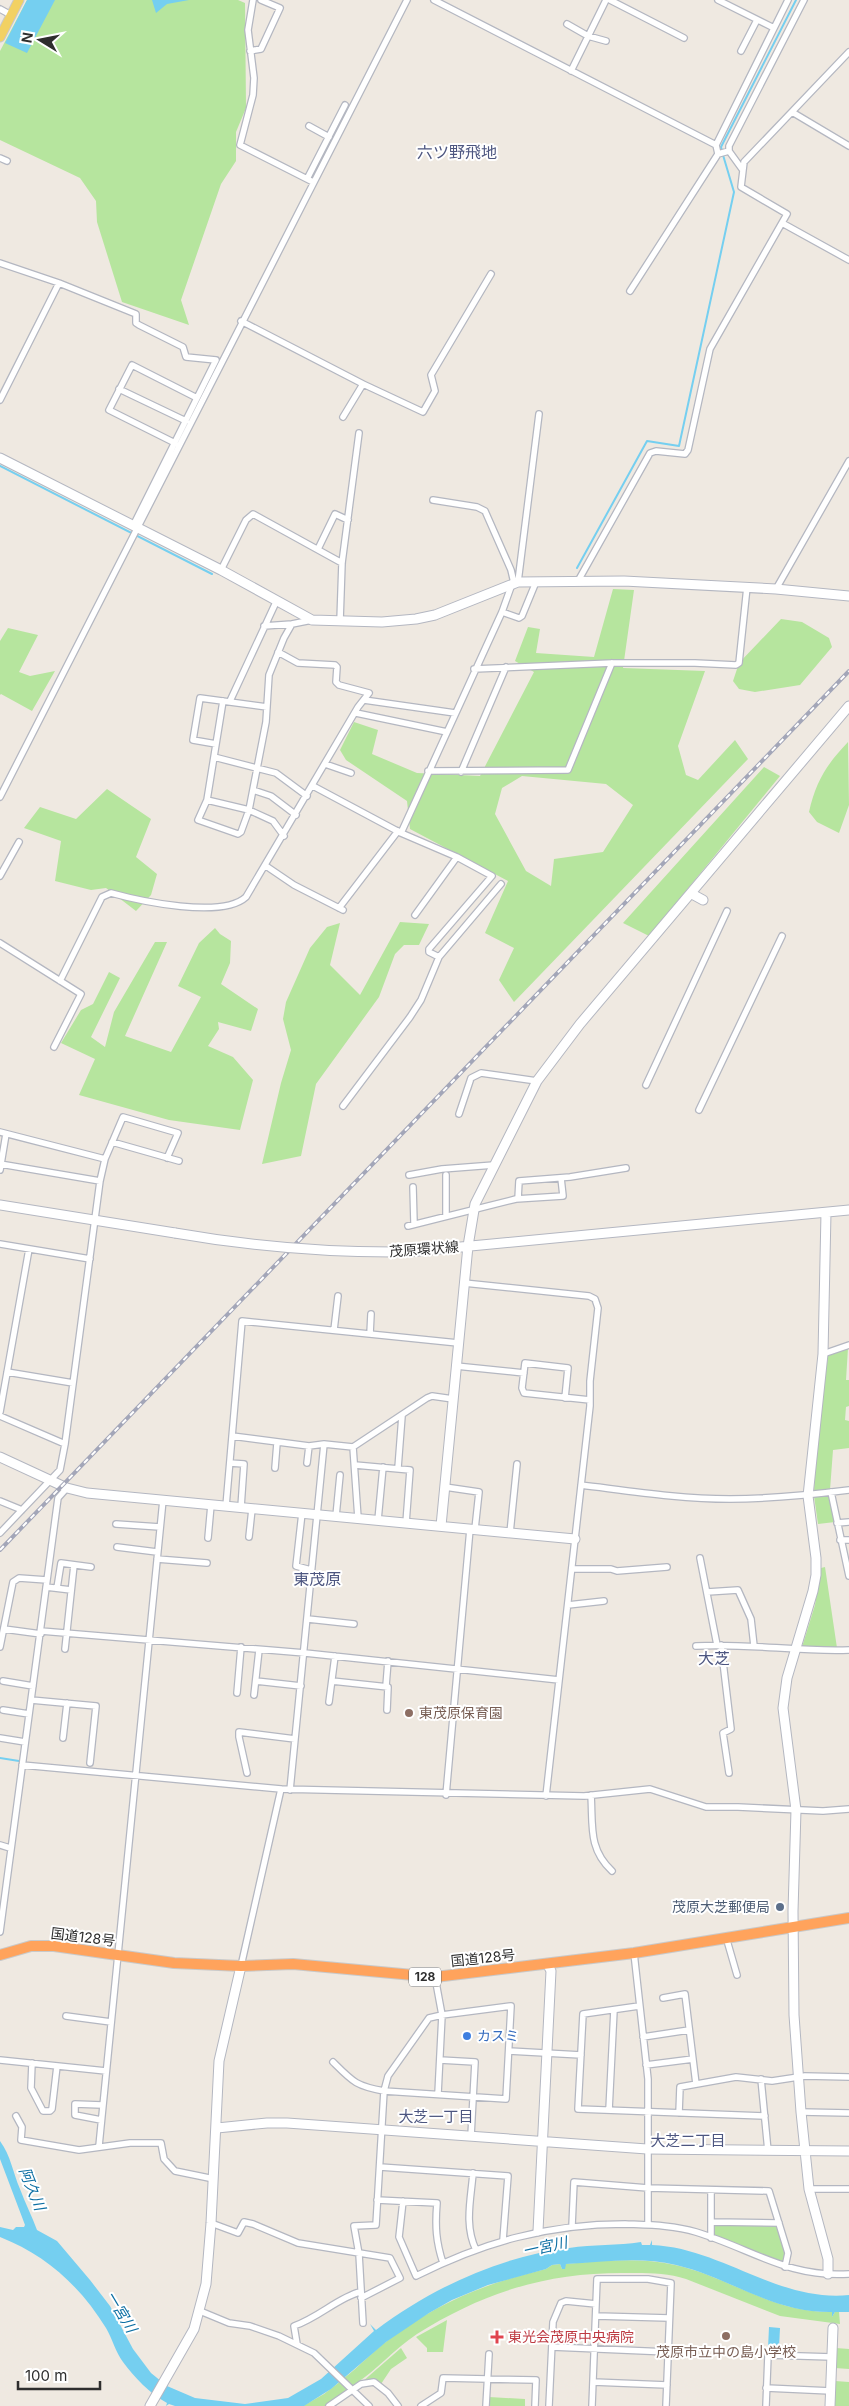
<svg xmlns="http://www.w3.org/2000/svg" width="849" height="2406" viewBox="0 0 849 2406" font-family="Inter,'Noto Sans JP',sans-serif">
<rect width="100%" height="100%" fill="#efe9e1"/>
<path fill="#b6e59e" fill-rule="evenodd" d="M 27,0 L 238,0 L 245,3 L 246,108 L 236,132 L 236,161 L 221,184 L 181,300 L 189,325 L 122,302 L 97,222 L 96,201 L 80,178 L 0,140 L 0,51 Z
M 613,589 L 634,590 L 623,668 L 705,671 L 678,746 L 686,775 L 698,780 L 735,740 L 748,759 L 514,1002 L 499,980 L 514,948 L 485,933 L 508,881 L 410,829 L 407,801 L 346,760 L 340,750 L 354,722 L 378,730 L 372,754 L 417,773 L 480,776 L 534,672 L 515,661 L 528,627 L 540,629 L 536,653 L 594,657 ZM 522,776 L 606,784 L 633,805 L 603,852 L 554,859 L 551,886 L 526,871 L 495,814 L 502,788 Z
M 781,619 L 802,622 L 829,638 L 832,647 L 800,685 L 755,692 L 739,689 L 733,681 L 739,663 Z
M 8,628 L 38,635 L 19,672 L 30,676 L 55,671 L 32,711 L 1,694 L 0,695 L 0,641 Z
M 848,742 L 849,805 L 839,833 L 817,822 L 809,812 C 816,781 827,764 848,742 Z
M 764,767 L 780,776 L 649,936 L 623,923 Z
M 107,789 L 151,819 L 136,857 L 157,874 L 151,895 L 136,911 L 106,888 L 91,890 L 55,881 L 61,841 L 24,828 L 40,807 L 76,819 Z
M 400,922 L 429,924 L 419,945 L 404,945 L 395,954 L 379,997 L 316,1084 L 301,1156 L 262,1164 L 281,1083 L 291,1050 L 283,1019 L 286,1002 L 310,948 L 327,927 L 340,923 L 330,965 L 360,995 Z
M 215,928 L 220,934 L 231,941 L 230,963 L 221,984 L 258,1009 L 251,1031 L 218,1022 L 219,1029 L 208,1046 L 233,1057 L 253,1080 L 240,1130 L 169,1120 L 79,1095 L 95,1059 L 61,1043 L 81,1010 L 93,1004 L 109,972 L 120,978 L 91,1037 L 105,1047 L 114,1012 L 155,942 L 167,942 L 125,1036 L 171,1052 L 201,997 L 178,986 L 199,943 Z
M 848,1348 L 846,1380 L 849,1380 L 849,1406 L 846,1407 L 845,1420 L 849,1421 L 849,1448 L 833,1450 L 830,1490 L 814,1493 L 815,1462 L 828,1355 Z
M 829,1494 L 835,1522 L 818,1524 L 814,1496 Z
M 825,1567 L 837,1648 L 802,1647 L 815,1605 L 821,1568 Z
M 713,2224 L 776,2225 L 786,2252 L 783,2263 L 713,2235 Z
M 598,2261 C 624,2260 650,2259 675,2265 C 730,2277 772,2313 832,2312 L 832,2317 L 835,2312 L 839,2312 L 840,2324 L 780,2316 L 686,2279 C 665,2272 643,2273 622,2273 C 545,2273 482,2293 417,2334 C 394,2349 377,2370 355,2384 L 352,2386 L 344,2378 C 359,2367 372,2352 387,2341 C 439,2302 483,2284 546,2269 L 552,2265 L 560,2264 L 562,2269 L 566,2264 Z
M 447,2320 L 443,2352 L 427,2352 L 427,2348 L 416,2337 Z
M 401,2348 L 407,2358 L 391,2369 L 381,2384 L 362,2382 Z
M 836,2348 L 849,2349 L 849,2369 L 835,2368 Z
M 341,2381 L 349,2388 L 326,2406 L 303,2406 L 324,2394 Z
M 835,2381 L 849,2382 L 849,2406 L 834,2406 Z
M 489,2397 L 525,2399 L 525,2406 L 488,2406 Z"/>
<path fill="#75cff0" d="M 27,0 L 55,0 L 27,53 L 5,43 Z
M 152,0 L 189,0 L 167,4 L 156,13 Z
M 0,2141 C 11,2156 13,2173 20,2189 C 25,2203 32,2216 37,2230 L 57,2241 L 90,2280 L 110,2306 L 133,2349 L 151,2373 L 167,2386 L 195,2398 L 245,2404 L 288,2398 L 321,2379 L 374,2331 L 370,2324 L 376,2330 C 432,2288 498,2257 569,2248 C 593,2244 618,2246 641,2242 L 642,2245 L 650,2245 L 652,2240 L 652,2245 C 722,2248 777,2302 849,2295 L 849,2312 L 835,2312 L 832,2317 L 832,2312 C 772,2313 731,2278 676,2265 C 640,2256 602,2262 566,2264 L 565,2269 L 562,2269 L 560,2264 L 552,2265 L 546,2269 L 488,2285 L 452,2300 L 429,2313 L 386,2342 L 331,2389 L 304,2406 L 175,2406 L 169,2404 L 166,2406 L 167,2403 C 149,2393 135,2378 123,2362 C 116,2353 112,2338 106,2328 C 80,2286 46,2255 0,2237 L 0,2227 L 13,2230 L 16,2227 L 24,2227 L 25,2225 L 0,2159 Z
M 769,2327 L 780,2328 L 779,2348 L 768,2348 Z"/>
<g fill="none" stroke-linecap="round" stroke-linejoin="round">
<path stroke="#75cff0" stroke-width="2" d="M 722,151 L 721,147 L 796,0
M 0,466 L 212,574
M 577,568 L 647,441 L 679,446 L 734,192 L 723,155
M 0,1758 L 19,1761"/>
<defs>
<path id="street" d="M 253,0 L 248,30 L 254,78 L 253,95 L 240,145 L 313,182
M 434,0 L 716,145 L 718,154
M 610,0 L 684,38
M 718,0 L 774,28
M 0,9 L 11,15
M 567,24 L 588,36 L 606,41
M 250,51 L 261,49 L 280,8 L 261,0
M 741,51 L 757,20
M 571,71 L 606,0
M 792,112 L 849,146
M 309,126 L 329,137
M 716,145 L 788,0
M 0,158 L 7,161
M 742,169 L 729,151 L 729,146 L 804,0
M 307,179 L 345,105
M 782,223 L 849,260
M 0,263 L 59,283 L 136,314 L 136,323 L 139,325 L 183,347 L 186,357 L 216,360 L 133,526
M 630,291 L 718,154 L 729,151
M 241,321 L 363,384 L 343,417
M 363,384 L 423,412 L 435,391 L 431,375 L 491,274
M 119,389 L 186,421
M 0,400 L 59,283
M 175,443 L 109,410 L 132,365 L 197,398
M 433,500 L 477,507 L 485,511 L 511,570 L 514,583
M 318,549 L 335,514 L 348,520
M 221,570 L 246,520 L 253,514 L 342,563
M 578,581 L 650,453 L 656,451 L 685,454 L 688,450 L 710,349 L 787,214 L 741,187 L 744,162 L 849,52
M 518,582 L 539,414
M 776,589 L 849,461
M 502,612 L 519,618 L 522,616 L 536,582
M 340,621 L 342,563 L 359,433
M 264,626 L 292,624
M 474,669 L 612,663 L 695,663 L 736,665 L 739,663 L 747,587
M 364,700 L 455,713
M 223,701 L 207,800 L 249,810 L 273,821 L 284,836
M 230,701 L 277,600
M 356,713 L 447,732
M 216,744 L 193,740 L 200,698 L 267,707
M 214,757 L 276,773 L 307,796
M 325,764 L 351,773
M 428,771 L 568,770 L 612,663
M 461,772 L 506,667
M 313,786 L 401,833 L 457,857 L 492,876 L 429,949 L 429,952 L 439,957 L 421,1000 L 410,1017 L 343,1106
M 253,790 L 271,796 L 296,815
M 0,797 L 407,0
M 207,800 L 198,820 L 238,834 L 241,832 L 249,810 L 266,722 L 269,675 L 284,638 L 292,624 L 312,620
M 401,833 L 502,612 L 512,584
M 266,866 L 294,885 L 343,910
M 0,876 L 19,842
M 339,908 L 398,831
M 415,915 L 457,857
M 0,943 L 81,994 L 54,1047
M 439,957 L 501,884
M 60,981 L 102,897 L 111,893 C 140,901 222,919 246,897 L 358,707 L 369,693 L 339,685 L 336,682 L 337,667 L 335,665 L 298,663 L 278,652
M 646,1085 L 727,911
M 699,1110 L 782,936
M 459,1114 L 471,1078 L 481,1073 L 537,1081
M 0,1132 L 105,1159
M 112,1142 L 179,1161
M 0,1164 L 100,1181
M 0,1170 L 6,1134
M 409,1175 L 442,1169 L 494,1165
M 446,1175 L 446,1215
M 413,1187 L 414,1223
M 518,1199 L 519,1181 L 570,1177 L 626,1168
M 408,1226 L 516,1199 L 563,1196 L 561,1178
M 0,1244 L 90,1259
M 464,1283 L 589,1296 L 595,1299 L 598,1308 L 590,1381 L 590,1406 L 546,1796
M 334,1330 L 338,1296
M 370,1334 L 371,1314
M 823,1354 L 849,1345
M 456,1366 L 524,1373
M 7,1372 L 73,1383
M 565,1398 L 568,1368 L 525,1363 L 522,1388 L 524,1393 L 590,1400
M 0,1412 L 29,1249
M 0,1416 L 65,1444
M 232,1436 L 309,1446 L 324,1444 L 353,1447 L 427,1398 L 432,1396 L 453,1399
M 353,1447 L 358,1518
M 230,1463 L 244,1464 L 241,1507
M 307,1463 L 309,1446
M 355,1465 L 410,1470 L 406,1523
M 275,1468 L 277,1443
M 398,1468 L 402,1416
M 581,1485 C 630,1491 681,1499 730,1499 C 770,1499 809,1495 849,1490
M 445,1487 L 479,1492 L 475,1529
M 831,1492 L 849,1576
M 0,1501 L 22,1510
M 226,1506 L 242,1321 L 458,1343
M 302,1513 L 296,1566 L 311,1570
M 336,1516 L 340,1475
M 378,1520 L 383,1467
M 837,1523 L 849,1522
M 116,1524 L 160,1527
M 0,1533 L 60,1470 L 65,1444 L 100,1181 L 105,1159 L 123,1117 L 178,1133 L 167,1158
M 510,1533 L 517,1464
M 249,1537 L 252,1509
M 208,1538 L 211,1505
M 840,1540 L 849,1540
M 117,1547 L 157,1552
M 700,1558 L 717,1645
M 157,1559 L 207,1563
M 572,1569 L 611,1569 L 617,1571 L 667,1567
M 46,1587 L 71,1590
M 57,1588 L 61,1563 L 91,1567
M 707,1592 L 738,1590 L 751,1619 L 754,1646
M 568,1605 L 604,1601
M 308,1619 L 354,1624
M 4,1629 L 41,1634
M 41,1631 L 305,1653 L 559,1680
M 721,1645 L 731,1729 L 723,1733 L 729,1773
M 696,1646 C 748,1643 798,1652 849,1650
M 0,1647 L 13,1582 L 19,1578 L 47,1580
M 65,1649 L 74,1565
M 3,1681 L 33,1686
M 256,1681 L 301,1686
M 332,1681 L 388,1687 L 387,1710
M 386,1686 L 388,1661
M 237,1693 L 241,1647
M 254,1695 L 259,1650
M 31,1700 L 96,1706 L 90,1763
M 329,1702 L 335,1656
M 3,1710 L 29,1714
M 0,1738 L 25,1742
M 63,1738 L 67,1703
M 22,1765 L 281,1789 L 584,1796 L 650,1789 L 706,1807 L 738,1807 L 823,1811 L 849,1809
M 247,1773 L 239,1737 L 239,1732 L 295,1739
M 290,1790 L 324,1444
M 446,1795 L 470,1529
M 591,1795 C 593,1825 588,1849 612,1871
M 0,1845 L 10,1848
M 0,1932 L 58,1498 L 67,1488
M 726,1937 L 737,1975
M 634,1953 L 648,2079 L 648,2225
M 241,1966 L 281,1789
M 435,1977 L 442,2015 L 438,2094
M 663,1998 L 685,1994 L 696,2084
M 639,2006 L 583,2014 L 578,2109 L 765,2116
M 66,2016 L 111,2022
M 643,2037 L 689,2030
M 509,2051 L 581,2055
M 0,2060 L 106,2071
M 440,2060 L 475,2062 L 471,2136
M 333,2062 C 353,2082 356,2086 384,2091 L 506,2099 L 511,2006 L 442,2015 L 429,2018 L 388,2076 L 384,2091 L 376,2225 L 354,2226 L 359,2254 L 363,2323
M 32,2063 L 31,2088 L 43,2111 L 50,2111 L 52,2109 L 57,2066
M 646,2065 L 693,2059
M 761,2079 L 768,2151
M 609,2110 L 614,2010
M 801,2112 L 849,2113
M 679,2113 L 680,2087 L 736,2077 L 772,2081 L 805,2076 L 849,2077
M 16,2116 L 22,2127 L 21,2140 L 79,2150 L 130,2143 L 161,2143 L 164,2159 L 175,2171 L 214,2179
M 101,2120 L 75,2115 L 75,2104 L 102,2105
M 99,2146 L 163,1500
M 380,2167 L 508,2176 L 503,2240
M 473,2173 C 471,2199 464,2225 476,2250
M 809,2189 L 849,2189
M 377,2200 L 437,2203 C 435,2226 436,2242 443,2263
M 403,2201 L 399,2237 L 416,2276 C 484,2242 548,2224 625,2224 C 649,2225 673,2225 696,2232 C 752,2249 788,2278 849,2274
M 712,2222 L 779,2223
M 211,2223 L 238,2233 L 244,2222 L 253,2224 L 298,2243 L 390,2258 L 400,2278 L 361,2298
M 572,2226 L 574,2182 L 648,2188 L 769,2191 L 788,2253 L 785,2267
M 711,2238 L 711,2190
M 200,2311 L 229,2323 L 250,2326 L 279,2336 L 314,2353 L 369,2406
M 596,2316 L 669,2318
M 297,2344 L 294,2326 C 318,2318 339,2297 360,2292
M 552,2347 L 668,2352
M 593,2382 L 667,2385
M 766,2388 L 831,2391
M 329,2406 L 361,2384 L 374,2382 L 388,2393 L 398,2406
M 421,2406 L 441,2393 L 443,2378 L 536,2380 L 535,2406
M 486,2406 L 489,2354
M 549,2406 L 553,2322 L 561,2303 L 566,2301 L 596,2304
M 592,2406 L 597,2279 L 648,2279 L 671,2283 L 666,2406
M 766,2406 L 768,2355 L 832,2357"/>
<path id="secondary" d="M 0,458 L 221,570 L 312,620 L 382,622 L 416,619 L 435,615 L 518,582 L 624,581 L 776,589 L 849,596
M 692,894 L 703,900
M 0,1205 L 175,1233
M 826,1213 L 823,1354 L 808,1496 L 816,1558 L 816,1575 L 813,1591 L 787,1678 L 783,1708 L 796,1810 L 793,1911 L 794,2015 L 801,2112 L 809,2189 L 828,2259 L 828,2274
M 408,1252 L 849,1210
M 0,1457 L 67,1488 L 87,1493 L 575,1539
M 441,1526 L 468,1246 L 475,1204 L 537,1081 L 580,1024 L 849,706
M 217,2128 L 267,2123 L 287,2123 L 647,2149 L 849,2151
M 538,2231 L 551,1971 L 548,1965
M 150,2406 L 194,2329 L 206,2284 L 211,2223 L 219,2061 L 241,1966
M 830,2406 L 833,2328"/>
<path id="primary" d="M 0,37 L 19,0"/>
<path id="highway" d="M 0,1955 L 31,1946 L 54,1946 L 174,1963 L 241,1966 L 293,1964 L 435,1977 L 634,1953 L 849,1918"/>
</defs>
<use href="#street" stroke="#b4b7c1" stroke-width="8"/>
<use href="#secondary" stroke="#b4b7c1" stroke-width="11"/>
<use href="#primary" stroke="#c9c9c9" stroke-width="11"/>
<use href="#highway" stroke="#c9c9c9" stroke-width="12"/>
<use href="#street" stroke="#fff" stroke-width="5.5"/>
<use href="#secondary" stroke="#fff" stroke-width="9"/>
<use href="#primary" stroke="#f2d163" stroke-width="9"/>
<use href="#highway" stroke="#ffa35c" stroke-width="10"/>
<defs>
<path id="rail" d="M 0,1550 L 849,671"/>
</defs>
<use href="#rail" stroke="#a3a6b8" stroke-width="4"/>
<use href="#rail" stroke="#fff" stroke-width="2" stroke-dasharray="5.5" stroke-linecap="butt"/>
<defs>
<path id="secondary-bridge" d="M 175,1233 C 255,1247 327,1253 408,1252"/>
</defs>
<use href="#secondary-bridge" stroke="#b4b7c1" stroke-width="11" stroke-linecap="butt"/>
<use href="#secondary-bridge" stroke="#fff" stroke-width="9"/>
</g>
<g fill="#8d6e63" stroke="#fff" stroke-width="2">
<circle cx="409" cy="1713" r="5"/>
<circle cx="726" cy="2336" r="5"/>
</g>
<circle fill="#5c6f8a" stroke="#fff" stroke-width="2" cx="780" cy="1907" r="5"/>
<circle fill="#3f7fe0" stroke="#fff" stroke-width="2" cx="467" cy="2036" r="5"/>
<path fill="#e0444e" stroke="#fff" stroke-width="2" d="M494.5 2329.5h5v5h5v5h-5v5h-5v-5h-5v-5h5z"/>
<g text-anchor="middle" stroke-width="4" stroke-linejoin="round" paint-order="stroke">
<rect fill="#fff" stroke="#6d6d6d" stroke-width="1" x="409" y="1967.5" width="32" height="19" rx="4"/>
<g font-size="12" font-weight="bold" fill="#2e2e2e">
<text x="425" y="1981">128</text>
</g>
<g font-size="14" fill="#2e2e2e" stroke="#fff">
<text transform="translate(424 1249) rotate(-4)" y="5">茂原環状線</text>
<text transform="translate(83 1937) rotate(7)" y="5">国道128号</text>
<text transform="translate(483 1958) rotate(-6)" y="5">国道128号</text>
</g>
<g font-size="14" fill="#785e54" stroke="#fff" text-anchor="start">
<text x="419" y="1718">東茂原保育園</text>
<text x="726" y="2357" text-anchor="middle">茂原市立中の島小学校</text>
</g>
<g font-size="14" fill="#4e5e75" stroke="#fff" text-anchor="end">
<text x="770" y="1912">茂原大芝郵便局</text>
</g>
<g font-size="14" fill="#366cbe" stroke="#fff" text-anchor="start">
<text x="477" y="2041">カスミ</text>
</g>
<g font-size="14" fill="#be3a42" stroke="#fff" text-anchor="start">
<text x="508" y="2342">東光会茂原中央病院</text>
</g>
<g font-size="15" fill="#4d5680" stroke="#fff">
<text x="436" y="2122">大芝一丁目</text>
<text x="688" y="2146">大芝二丁目</text>
</g>
<g font-size="15" font-style="italic" fill="#0d6fa3" stroke="#fff">
<text transform="translate(32 2189) rotate(68)" y="5">阿久川</text>
<text transform="translate(545 2247) rotate(-12)" y="5">一宮川</text>
<text transform="translate(121 2312) rotate(59)" y="5">一宮川</text>
</g>
<g font-size="16" fill="#4d5680" stroke="#fff">
<text x="457" y="158">六ツ野飛地</text>
<text x="317" y="1585">東茂原</text>
<text x="714" y="1664">大芝</text>
</g>
</g>
<g transform="translate(40 40) rotate(280)" stroke="#ffffff" stroke-width="4" paint-order="stroke">
<path d="M0-4L9 19L0 12L-9 19Z" fill="#2e2e2e"/>
<text y="-8" font-size="14" font-weight="bold" text-anchor="middle" fill="#2e2e2e">N</text>
</g>
<path d="M18 2381v8h82v-8" fill="none" stroke="#2e2e2e" stroke-width="2.5"/>
<text x="25" y="2381" font-size="15" fill="#2e2e2e" stroke="#ffffff" stroke-width="4" paint-order="stroke">100 m</text>
</svg>
